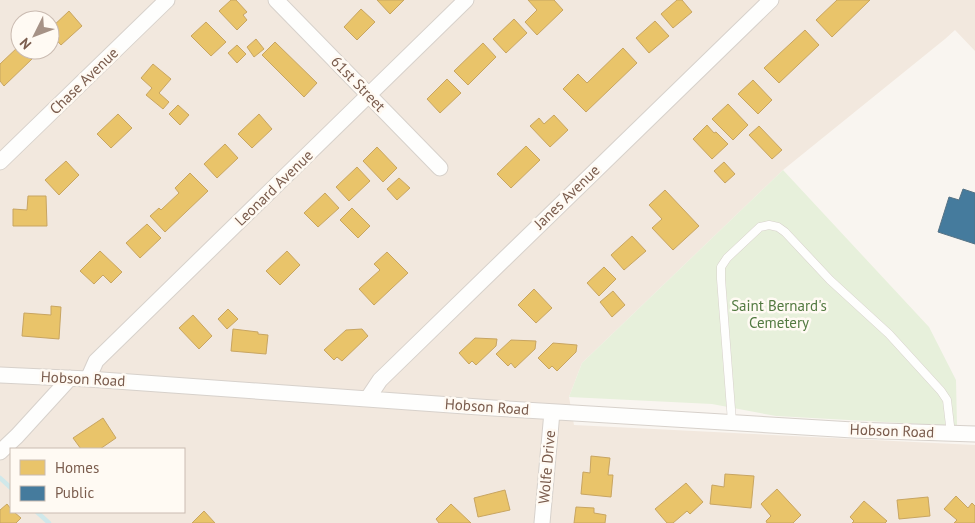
<svg xmlns="http://www.w3.org/2000/svg" width="975" height="523" viewBox="0 0 975 523" font-family="'PT Sans',sans-serif">
<rect width="100%" height="100%" fill="#f9f5f0"/>
<path fill="#f2e8de" fill-rule="evenodd" d="M 0,0 L 975,0 L 975,51 L 955,30 L 945,39 L 783,170 L 582,363 L 569,397 L 574,425 L 975,445 L 975,523 L 0,523 ZM 20,20 L 50,20 L 50,50 L 20,50 ZM 11,449 L 184,449 L 184,512 L 11,512 Z"/>
<path fill="#e7f0db" d="M 783,170 L 929,327 L 956,380 L 957,426 L 776,416 L 712,404 L 569,397 L 582,363 Z"/>
<path fill="#e9c46a" stroke="#c8a561" d="M 231,0 L 236,0 L 247,12 L 243,15 L 247,20 L 237,30 L 219,11 Z
M 377,0 L 404,0 L 390,14 Z
M 528,0 L 554,0 L 563,10 L 537,35 L 525,22 L 537,10 Z
M 677,0 L 682,0 L 692,12 L 673,28 L 661,14 Z
M 837,0 L 870,0 L 832,37 L 816,20 Z
M 361,9 L 375,22 L 357,40 L 344,27 Z
M 69,11 L 82,26 L 61,45 L 50,33 L 50,29 Z
M 514,19 L 527,33 L 506,53 L 493,39 Z
M 655,21 L 669,36 L 649,53 L 636,38 Z
M 206,22 L 226,42 L 211,56 L 191,36 Z
M 805,30 L 819,45 L 779,83 L 764,68 Z
M 256,39 L 264,49 L 254,57 L 247,47 Z
M 275,42 L 317,83 L 304,97 L 262,55 Z
M 483,43 L 496,57 L 468,85 L 454,71 Z
M 237,45 L 246,54 L 237,63 L 228,53 Z
M 19,46 L 20,50 L 24,50 L 32,59 L 4,86 L 0,81 L 0,64 Z
M 623,48 L 637,63 L 586,112 L 563,89 L 578,74 L 587,83 Z
M 153,64 L 171,79 L 159,93 L 169,102 L 163,109 L 146,95 L 152,88 L 141,78 Z
M 447,79 L 461,93 L 440,113 L 427,99 Z
M 753,80 L 772,100 L 758,114 L 738,94 Z
M 728,104 L 748,125 L 733,140 L 712,119 Z
M 178,105 L 189,115 L 180,125 L 169,114 Z
M 118,114 L 132,128 L 111,148 L 97,134 Z
M 259,114 L 272,129 L 252,148 L 238,134 Z
M 554,115 L 568,130 L 550,147 L 530,126 L 539,118 L 544,124 Z
M 707,125 L 714,133 L 716,132 L 728,144 L 712,159 L 693,139 Z
M 759,126 L 782,150 L 772,159 L 749,135 Z
M 225,144 L 238,158 L 217,178 L 204,164 Z
M 526,146 L 540,160 L 511,188 L 497,174 Z
M 377,147 L 397,168 L 383,182 L 363,161 Z
M 66,161 L 79,175 L 59,195 L 45,180 Z
M 724,162 L 735,174 L 725,183 L 714,171 Z
M 357,167 L 370,181 L 349,201 L 336,187 Z
M 190,173 L 208,191 L 165,232 L 150,216 L 159,208 L 161,210 L 179,193 L 175,188 Z
M 399,178 L 410,188 L 397,200 L 387,189 Z
M 665,190 L 699,226 L 673,250 L 652,228 L 662,219 L 649,205 Z
M 325,193 L 339,208 L 318,227 L 304,213 Z
M 28,196 L 46,196 L 47,226 L 13,226 L 13,209 L 27,210 Z
M 352,208 L 370,226 L 358,238 L 340,220 Z
M 147,224 L 161,238 L 140,258 L 126,243 Z
M 632,236 L 646,251 L 624,270 L 611,255 Z
M 100,251 L 122,272 L 111,283 L 103,275 L 94,284 L 80,271 Z
M 287,251 L 300,265 L 280,285 L 266,271 Z
M 387,252 L 408,273 L 374,305 L 359,289 L 380,270 L 374,264 Z
M 604,267 L 616,279 L 599,296 L 587,283 Z
M 534,289 L 552,308 L 536,323 L 518,305 Z
M 613,291 L 625,305 L 612,317 L 600,302 Z
M 51,306 L 61,307 L 59,339 L 22,336 L 24,313 L 51,315 Z
M 228,309 L 238,319 L 227,329 L 218,319 Z
M 193,315 L 212,336 L 199,349 L 179,328 Z
M 233,329 L 258,332 L 258,334 L 268,335 L 266,354 L 231,351 Z
M 362,329 L 368,336 L 342,361 L 337,357 L 334,360 L 324,350 L 346,330 Z
M 475,338 L 497,339 L 496,346 L 476,365 L 472,361 L 469,364 L 459,353 Z
M 511,340 L 536,341 L 535,349 L 515,368 L 511,363 L 508,366 L 496,354 Z
M 553,343 L 577,345 L 576,352 L 557,371 L 552,366 L 549,369 L 538,358 Z
M 103,418 L 116,438 L 100,449 L 81,449 L 73,438 Z
M 591,456 L 610,458 L 608,475 L 613,475 L 611,497 L 581,494 L 583,472 L 590,473 Z
M 725,474 L 754,476 L 751,508 L 710,504 L 712,485 L 724,487 Z
M 686,483 L 703,502 L 690,514 L 687,511 L 673,523 L 667,523 L 655,509 Z
M 777,489 L 801,515 L 793,523 L 767,523 L 766,521 L 771,516 L 761,504 Z
M 505,490 L 510,510 L 478,517 L 474,498 Z
M 956,496 L 968,508 L 972,503 L 975,506 L 975,523 L 954,523 L 957,520 L 944,509 Z
M 928,497 L 930,516 L 899,519 L 897,500 Z
M 864,501 L 887,521 L 885,523 L 852,523 L 854,521 L 850,517 Z
M 7,504 L 11,509 L 11,512 L 14,512 L 21,518 L 16,523 L 0,523 L 0,510 Z
M 451,504 L 471,523 L 439,523 L 436,519 Z
M 576,507 L 594,508 L 594,513 L 606,515 L 605,523 L 574,523 Z
M 204,511 L 215,523 L 192,523 Z"/>
<path fill="#457b9d" stroke="#557285" d="M 963,189 L 975,193 L 975,244 L 938,232 L 949,197 L 959,200 Z"/>
<g fill="none" stroke-linecap="round" stroke-linejoin="round">
<path stroke="#d0e8ea" stroke-width="4.5" d="M 0,478 L 11,488
M 37,512 L 49,523"/>
<defs>
<path id="service" d="M 732,422 L 721,279 L 721,267 L 727,258 L 760,227 L 769,225 L 778,227 L 785,232 L 830,280 L 889,334 L 941,391 L 947,400 L 951,434"/>
<path id="minor" d="M 276,0 L 440,168
M 0,162 L 167,0
M 0,375 L 88,379 L 493,408 L 853,430 L 975,434
M 88,379 L 96,361 L 466,0
M 368,398 L 380,380 L 771,0
M 0,452 L 17,436 L 70,378
M 542,523 L 552,412"/>
</defs>
<use href="#service" stroke="#d7d1cb" stroke-width="9"/>
<use href="#minor" stroke="#d7d1cb" stroke-width="17"/>
<use href="#service" stroke="#fefefd" stroke-width="8"/>
<use href="#minor" stroke="#fefefd" stroke-width="15"/>
</g>
<g text-anchor="middle" stroke-width="5" stroke-linejoin="round" paint-order="stroke">
<g font-size="15" fill="#7a5c4d" stroke="#fffaf3">
<text transform="translate(84 81) rotate(-44)" y="5">Chase Avenue</text>
<text transform="translate(358 84) rotate(46)" y="5">61st Street</text>
<text transform="translate(274 188) rotate(-44)" y="5">Leonard Avenue</text>
<text transform="translate(567 197) rotate(-44)" y="5">Janes Avenue</text>
<text transform="translate(83 379) rotate(3)" y="5">Hobson Road</text>
<text transform="translate(487 407) rotate(4)" y="5">Hobson Road</text>
<text transform="translate(892 431) rotate(2)" y="5">Hobson Road</text>
<text transform="translate(547 467) rotate(-85)" y="5">Wolfe Drive</text>
</g>
<g font-size="15" fill="#537a41" stroke="#fffaf3">
<text x="779" y="311">Saint Bernard's<tspan x="779" dy="17">Cemetery</tspan></text>
</g>
</g>
<rect x="10" y="448" width="175" height="65" fill="#fffaf3" stroke="#cabbb1"/>
<rect x="20" y="460" width="25" height="15" fill="#e9c46a" stroke="#cabbb1"/>
<text x="55" y="473" font-size="15" fill="#7a5c4d">Homes</text>
<rect x="20" y="486" width="25" height="15" fill="#457b9d" stroke="#cabbb1"/>
<text x="55" y="498" font-size="15" fill="#7a5c4d">Public</text>
<g transform="translate(35 35) rotate(228)"><circle r="24" fill="#fffaf3" stroke="#cabbb1"/>
<path d="M0-4L9 19L0 12L-9 19Z" fill="#a69286"/>
<text y="-8" font-size="14" font-weight="bold" text-anchor="middle" fill="#7a5c4d">N</text>
</g>
</svg>
